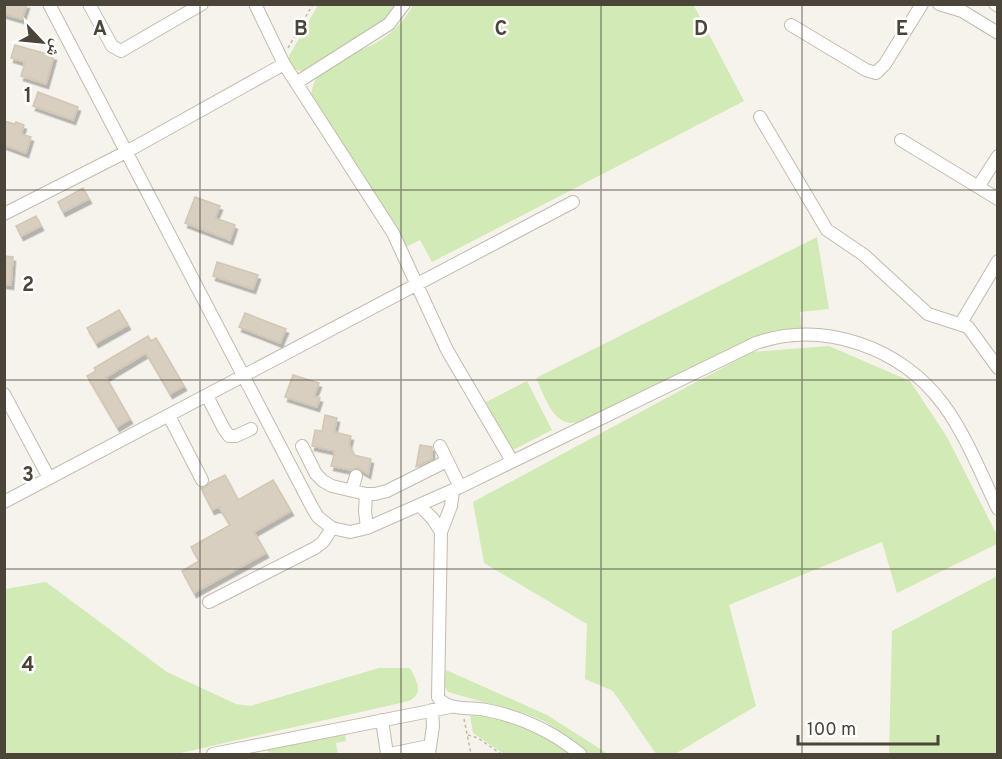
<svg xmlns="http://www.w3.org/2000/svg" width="1002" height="759" viewBox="0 0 1002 759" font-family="Overpass,'Noto Naskh Arabic',sans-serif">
<defs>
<filter id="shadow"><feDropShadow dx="2.5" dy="4.5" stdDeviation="0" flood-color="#0004"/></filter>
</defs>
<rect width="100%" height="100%" fill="#f6f3ec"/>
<path fill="#d2eab5" d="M 693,4 L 744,101 L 432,262 L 420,240 L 406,247 L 312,99 C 308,63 359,55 382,39 C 396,30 405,19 413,5 Z
M 318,5 L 396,5 L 385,19 L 377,26 L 306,70 C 296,73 289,67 289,56 Z
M 817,237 L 829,309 L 800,312 L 801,328 L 778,330 L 756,336 L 579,422 C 553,429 545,396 536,378 Z
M 829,346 L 910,381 L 947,437 L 997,535 L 997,544 L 897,593 L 882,542 L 729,605 L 756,706 L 675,754 L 656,754 L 613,691 L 585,679 L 587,624 L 484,563 L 473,502 L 752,352 Z
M 527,381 L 552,430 L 511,451 L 486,402 Z
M 997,576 L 997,754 L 889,754 L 892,631 Z
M 46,582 L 167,672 L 236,704 L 250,706 L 379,668 L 410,668 C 416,680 425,693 409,701 L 176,754 L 5,754 L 5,589 Z
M 446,670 L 547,715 L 608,754 L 589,754 L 544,721 L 526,714 L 448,692 L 444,685 Z
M 470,716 C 509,715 541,733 572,754 L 504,754 L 473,733 Z
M 345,734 L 346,741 L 336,743 L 338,754 L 269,754 L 267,749 Z"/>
<path fill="#d8cfc1" stroke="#d3c7b4" stroke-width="1.5" filter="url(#shadow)" d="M 4,4 L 27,4 L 22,19 L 4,14 Z
M 15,45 L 54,56 L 46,84 L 21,76 L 25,62 L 11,58 Z
M 38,92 L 78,107 L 73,120 L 33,106 Z
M 4,121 L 15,124 L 16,122 L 24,125 L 21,134 L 31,137 L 26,153 L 4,145 Z
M 83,188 L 89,199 L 63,212 L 58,202 Z
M 195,197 L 220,206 L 215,218 L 235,225 L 230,240 L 185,223 Z
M 36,216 L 41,226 L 21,236 L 16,226 Z
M 4,256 L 13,257 L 11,285 L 4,284 Z
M 217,262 L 258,275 L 253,289 L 213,276 Z
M 119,310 L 128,325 L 96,343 L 87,328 Z
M 245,313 L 286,329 L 280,343 L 239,327 Z
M 148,336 L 151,341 L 156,338 L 184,386 L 170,394 L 146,353 L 106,377 L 130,419 L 117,427 L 87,376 L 96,371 L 94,368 Z
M 293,375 L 319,383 L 314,396 L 320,398 L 317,407 L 285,397 Z
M 325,415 L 337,418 L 334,432 L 351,436 L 349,444 L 354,455 L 371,459 L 368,474 L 358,468 L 350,470 L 331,466 L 335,451 L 312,446 L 315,430 L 322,431 Z
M 420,445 L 432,447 L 432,459 L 416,467 Z
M 225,475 L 238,500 L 273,480 L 291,511 L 254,532 L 266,553 L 194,593 L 182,571 L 199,561 L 191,547 L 230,525 L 219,507 L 212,510 L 201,488 L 206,487 L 210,482 Z"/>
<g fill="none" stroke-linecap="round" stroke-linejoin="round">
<defs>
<path id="minor" d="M 49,4 L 313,509 L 318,517 L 332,528 L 350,532 L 367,528 L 460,487 L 756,343 C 823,320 901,347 943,404 C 966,435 981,474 998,509
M 89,4 L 112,46 L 121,51 L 202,4
M 255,4 L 284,64 L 393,233 L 447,350 L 512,461
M 939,4 L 962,11 L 998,33
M 995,4 L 998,6
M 791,25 L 866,70 L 876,73 L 885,64 L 922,4
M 296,83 L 389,24 L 404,4
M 760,117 L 827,230 L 864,255 L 928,314 L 968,327 L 998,368
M 901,140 L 998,199
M 978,187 L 998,156
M 4,214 L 126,152 L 284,64
M 961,323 L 998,261
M 4,394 L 49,478
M 207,396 L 224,429 L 229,436 L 236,436 L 251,429
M 169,416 L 202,480
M 302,446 L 316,474 L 323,481 L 332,486 L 366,494 L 375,494 L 387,491 L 447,461
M 440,446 L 460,487
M 352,490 L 356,476
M 453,491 L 451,506 L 441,532 L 438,697 C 446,711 471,707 486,710 C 522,717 552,731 580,754
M 366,494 L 365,511 L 367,528
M 4,502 L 573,202
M 420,506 L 433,519 L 441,532
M 209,602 L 315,548 L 323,542 L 332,528
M 382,720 L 387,754
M 213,754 L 450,707
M 390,754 L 429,746
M 429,754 L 433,726 L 432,710"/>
</defs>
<use href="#minor" stroke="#c2bbae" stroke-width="14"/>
<path stroke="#c4b79f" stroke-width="1.5" stroke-dasharray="3 3" stroke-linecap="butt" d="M 288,48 L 313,4
M 464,719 L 471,754
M 468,735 L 478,738 L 501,754"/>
<use href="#minor" stroke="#fff" stroke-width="12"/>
</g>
<path fill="none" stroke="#4b4439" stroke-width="1.5" stroke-opacity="0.55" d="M 200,4 L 200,754M 401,4 L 401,754M 601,4 L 601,754M 802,4 L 802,754M 4,190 L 998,190M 4,380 L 998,380M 4,569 L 998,569"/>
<g font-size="20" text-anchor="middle" font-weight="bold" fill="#4b4439" stroke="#fff" stroke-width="5" stroke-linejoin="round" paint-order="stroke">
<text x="100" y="35">A</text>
<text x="301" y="35">B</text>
<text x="501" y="35">C</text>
<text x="701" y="35">D</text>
<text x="902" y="35">E</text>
<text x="28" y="102">1</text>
<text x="28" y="291">2</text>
<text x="28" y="481">3</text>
<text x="28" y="671">4</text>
</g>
<rect width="1002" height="759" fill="none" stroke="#4b4439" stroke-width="12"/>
<g transform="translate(42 42) rotate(116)" stroke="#ffffff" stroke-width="4.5" paint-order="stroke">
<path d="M0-4.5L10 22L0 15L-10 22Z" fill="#4b4439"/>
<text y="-9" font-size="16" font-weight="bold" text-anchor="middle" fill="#4b4439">ش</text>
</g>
<path d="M798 735v9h140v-9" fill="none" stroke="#4b4439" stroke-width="3"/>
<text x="807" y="735" font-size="18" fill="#4b4439" stroke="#ffffff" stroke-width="4.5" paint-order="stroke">100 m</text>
</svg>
